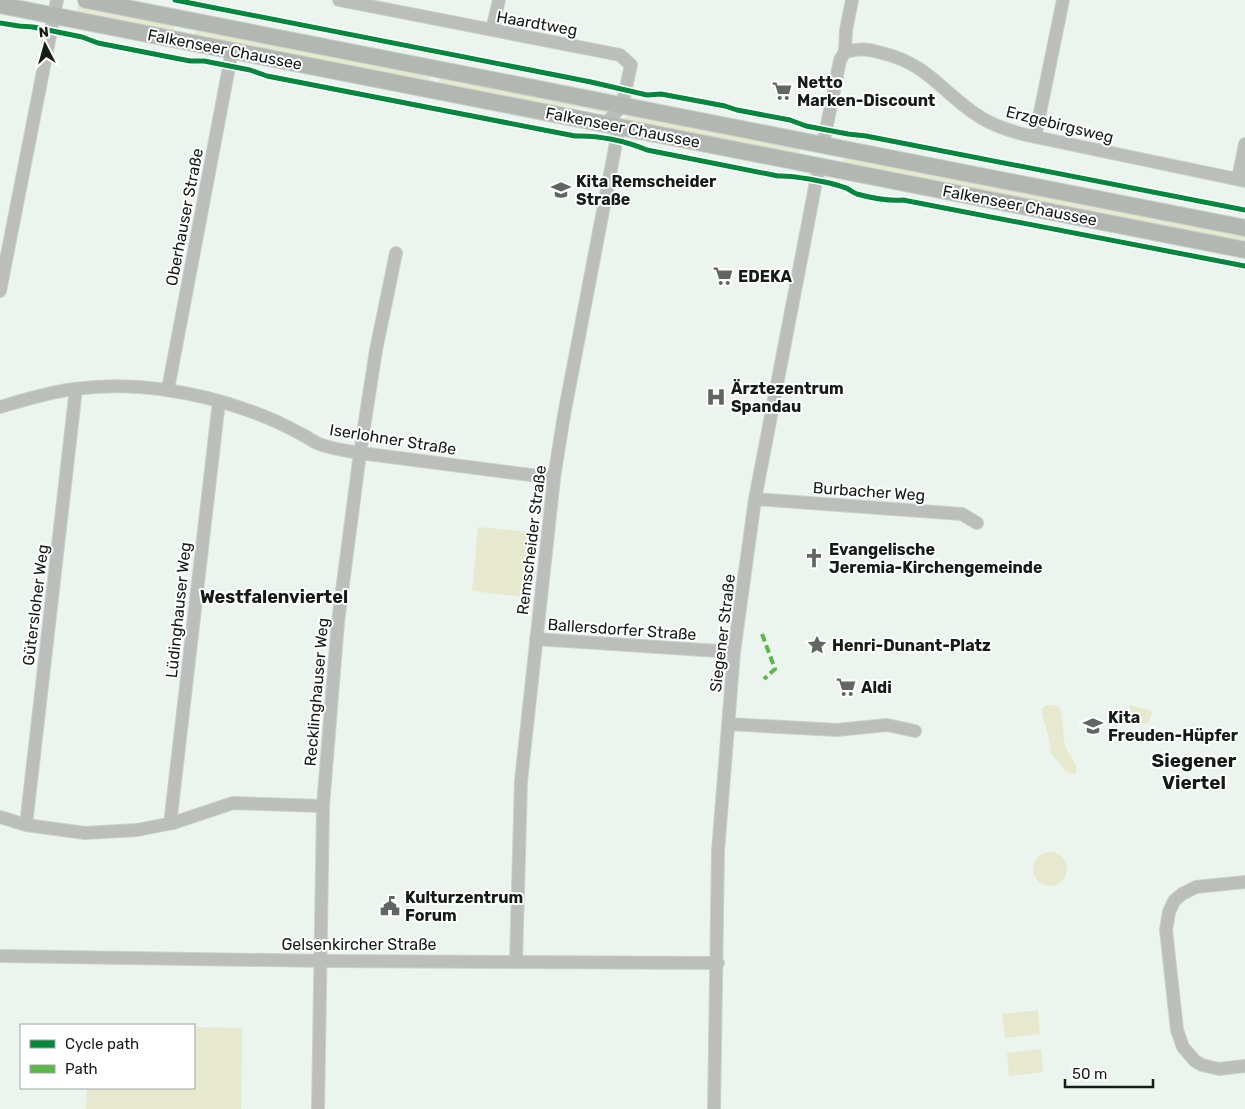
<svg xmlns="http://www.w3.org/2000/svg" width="1245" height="1109" viewBox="0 0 1245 1109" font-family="Rubik,sans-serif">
<rect width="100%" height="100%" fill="#ebf5ee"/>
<path fill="#e6e9ce" d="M 78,5 L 173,23 L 175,26 L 173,32 L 76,14 Z
M 195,30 L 431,74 L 429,83 L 194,35 Z
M 440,76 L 608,111 L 604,113 L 577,107 L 532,103 L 438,85 Z
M 630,114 L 801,148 L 799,155 L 622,120 Z
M 844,156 L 1245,235 L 1245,243 L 842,164 Z
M 478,527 L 530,532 L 523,597 L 472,591 Z
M 1046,705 L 1053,705 L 1060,708 C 1064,720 1062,732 1065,744 C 1068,756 1078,761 1076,773 L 1072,774 L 1066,772 L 1051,753 L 1048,735 L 1041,709 Z
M 1129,705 L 1153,711 L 1148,723 L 1135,724 Z
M1033 869a17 17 0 1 1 34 0a17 17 0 1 1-34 0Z
M 1038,1010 L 1040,1034 L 1005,1038 L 1002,1014 Z
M 194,1027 L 242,1028 L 241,1109 L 86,1109 L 87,1088 L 194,1088 Z
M 1041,1049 L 1043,1072 L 1009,1076 L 1007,1053 Z"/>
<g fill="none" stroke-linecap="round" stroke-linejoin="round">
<defs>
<path id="minor" d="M 339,0 L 620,55 L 631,65 L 622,106 L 605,124
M 492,30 L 499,0
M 845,52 L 846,30 L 852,0
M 1035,137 L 1063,0
M 823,145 L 840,60 L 845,52 C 859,48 868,49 882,53 C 929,64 943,94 980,117 C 994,126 1010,131 1026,135 L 1245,181
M 1238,179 L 1245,144
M 0,291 L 57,0
M 168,389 L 232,51
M 0,407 C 24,400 49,392 74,389 C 132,381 195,391 250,411 C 267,417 283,424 299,433 C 306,436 312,441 319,444 C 332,449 346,451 360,453 L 554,478
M 755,499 L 962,514 L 977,523
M 536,639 L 734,652
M 728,724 L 837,730 L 887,725 L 915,731
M 0,817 L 26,825 L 85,833 L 137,830 L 173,823 L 233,803 L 323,806
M 173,823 L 171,816 L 219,401
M 26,825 L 75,397 L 75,389
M 1245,882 L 1196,887 L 1182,894 L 1174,901 L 1169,912 L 1166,930 L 1177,1030 L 1183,1047 L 1195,1061 L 1202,1065 L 1219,1069 L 1245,1066
M 0,956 L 328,961 L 718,963
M 516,961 L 521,781 L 554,478 L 564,415 L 619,127
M 318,1109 L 323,806 L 338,622 L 360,453 L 376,350 L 396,253
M 714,1109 L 718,851 L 734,652 L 755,499 L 819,166"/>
<path id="major" d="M 86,0 L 1245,228
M 0,5 L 1245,250"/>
</defs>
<use href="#minor" stroke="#cad1cc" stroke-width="14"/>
<use href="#major" stroke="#cad1cc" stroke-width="18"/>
<use href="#minor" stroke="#bbbebb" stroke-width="12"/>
<use href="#major" stroke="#b3b7b2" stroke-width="16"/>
<path stroke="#58b947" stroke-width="4" stroke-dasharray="8 4" stroke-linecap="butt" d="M 762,634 L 775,669 L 764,679"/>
<defs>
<path id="cycleway" d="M 175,0 L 591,82 L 647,95 L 661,94 L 725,106 L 737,110 L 790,120 L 806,126 L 848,134 L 866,136 L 1245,210
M 0,23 L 19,26 L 33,27 L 82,37 L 98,43 L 190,61 L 204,61 L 250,70 L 267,76 L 575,136 C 598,135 626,141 647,150 L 778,176 C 792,175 829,182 843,187 C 848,188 852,192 857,194 C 871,198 889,201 903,200 L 1245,266"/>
</defs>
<use href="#cycleway" stroke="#fff" stroke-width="8"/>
<use href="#cycleway" stroke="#00873e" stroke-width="5"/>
</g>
<defs>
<symbol id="supermarket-bare" viewBox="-9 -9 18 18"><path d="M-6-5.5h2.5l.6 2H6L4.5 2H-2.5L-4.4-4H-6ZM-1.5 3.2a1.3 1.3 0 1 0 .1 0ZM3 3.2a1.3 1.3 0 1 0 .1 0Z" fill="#606762" stroke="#fff" stroke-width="2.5" paint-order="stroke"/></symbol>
<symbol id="school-bare" viewBox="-9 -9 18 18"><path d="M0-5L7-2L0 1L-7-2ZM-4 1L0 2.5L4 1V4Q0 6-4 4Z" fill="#606762" stroke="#fff" stroke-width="2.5" paint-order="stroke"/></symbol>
<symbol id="hospital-bare" viewBox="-9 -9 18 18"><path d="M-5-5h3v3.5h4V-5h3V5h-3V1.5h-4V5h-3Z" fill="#606762" stroke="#fff" stroke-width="2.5" paint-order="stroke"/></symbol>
<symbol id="church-bare" viewBox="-9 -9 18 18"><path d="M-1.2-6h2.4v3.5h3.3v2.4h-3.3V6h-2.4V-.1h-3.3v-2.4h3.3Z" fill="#606762" stroke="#fff" stroke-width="2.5" paint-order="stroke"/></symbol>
<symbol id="sight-bare" viewBox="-9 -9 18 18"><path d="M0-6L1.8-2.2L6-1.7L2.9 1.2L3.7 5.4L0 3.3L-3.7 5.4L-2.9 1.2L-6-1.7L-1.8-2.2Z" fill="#606762" stroke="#fff" stroke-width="2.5" paint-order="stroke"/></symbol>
<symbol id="civic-bare" viewBox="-9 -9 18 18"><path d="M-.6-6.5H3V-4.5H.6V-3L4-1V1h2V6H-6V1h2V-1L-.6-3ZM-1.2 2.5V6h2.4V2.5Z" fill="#606762" stroke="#fff" stroke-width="2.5" paint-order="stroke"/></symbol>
</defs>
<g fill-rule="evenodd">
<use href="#supermarket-bare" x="768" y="77" width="28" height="28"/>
<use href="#school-bare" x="547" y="176" width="28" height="28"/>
<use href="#supermarket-bare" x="709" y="262" width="28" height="28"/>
<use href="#hospital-bare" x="702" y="383" width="28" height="28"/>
<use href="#church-bare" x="800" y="544" width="28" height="28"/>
<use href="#sight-bare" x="803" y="631" width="28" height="28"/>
<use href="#supermarket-bare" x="832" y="673" width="28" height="28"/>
<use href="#school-bare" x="1079" y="712" width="28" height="28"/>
<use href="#civic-bare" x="376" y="892" width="28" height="28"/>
</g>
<g text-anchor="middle" stroke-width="4" stroke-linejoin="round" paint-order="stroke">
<g font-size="16" fill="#151b17" stroke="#fff">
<text transform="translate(537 23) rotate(10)" y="6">Haardtweg</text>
<text transform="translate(225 49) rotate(11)" y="6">Falkenseer Chaussee</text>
<text transform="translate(1060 124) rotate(14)" y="6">Erzgebirgsweg</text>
<text transform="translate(623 127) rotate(11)" y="6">Falkenseer Chaussee</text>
<text transform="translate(1020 205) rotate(11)" y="6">Falkenseer Chaussee</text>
<text transform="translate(184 217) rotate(-79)" y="6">Oberhauser Straße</text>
<text transform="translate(393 439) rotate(9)" y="6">Iserlohner Straße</text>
<text transform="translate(869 491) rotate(4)" y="6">Burbacher Weg</text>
<text transform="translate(531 540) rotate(-83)" y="6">Remscheider Straße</text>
<text transform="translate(35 605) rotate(-83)" y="6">Gütersloher Weg</text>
<text transform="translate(178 610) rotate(-84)" y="6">Lüdinghauser Weg</text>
<text transform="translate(622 629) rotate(4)" y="6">Ballersdorfer Straße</text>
<text transform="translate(722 633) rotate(-83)" y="6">Siegener Straße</text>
<text transform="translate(316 692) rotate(-85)" y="6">Recklinghauser Weg</text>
<text x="359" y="950">Gelsenkircher Straße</text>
</g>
<g font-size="16" font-weight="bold" fill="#151b17" stroke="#fff" text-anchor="start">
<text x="797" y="88">Netto<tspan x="797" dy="18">Marken-Discount</tspan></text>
<text x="576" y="187">Kita Remscheider<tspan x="576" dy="18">Straße</tspan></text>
<text x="738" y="282">EDEKA</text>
<text x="731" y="394">Ärztezentrum<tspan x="731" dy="18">Spandau</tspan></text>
<text x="829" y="555">Evangelische<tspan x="829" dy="18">Jeremia-Kirchengemeinde</tspan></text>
<text x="832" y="651">Henri-Dunant-Platz</text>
<text x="861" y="693">Aldi</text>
<text x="1108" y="723">Kita<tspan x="1108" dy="18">Freuden-Hüpfer</tspan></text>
<text x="405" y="903">Kulturzentrum<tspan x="405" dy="18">Forum</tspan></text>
</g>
<g font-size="18" font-weight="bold" fill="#151b17" stroke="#fff">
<text x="274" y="603">Westfalenviertel</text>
</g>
<g font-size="19" font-weight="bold" fill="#151b17" stroke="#fff">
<text x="1194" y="767">Siegener<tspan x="1194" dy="22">Viertel</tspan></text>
</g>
</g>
<rect x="20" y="1024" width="175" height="65" fill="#ffffff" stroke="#a1a4a2"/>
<rect x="30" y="1040" width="25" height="8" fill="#00873e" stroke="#a1a4a2"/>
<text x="65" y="1049" font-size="15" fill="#151b17">Cycle path</text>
<rect x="30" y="1065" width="25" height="8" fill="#58b947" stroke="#a1a4a2"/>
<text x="65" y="1074" font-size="15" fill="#151b17">Path</text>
<g transform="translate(45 45) rotate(354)" stroke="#ffffff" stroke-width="4" paint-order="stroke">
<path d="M0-4L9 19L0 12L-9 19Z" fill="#151b17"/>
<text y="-8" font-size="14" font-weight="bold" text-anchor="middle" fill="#151b17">N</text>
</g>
<path d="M1065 1079v8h88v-8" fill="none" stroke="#151b17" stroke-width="2.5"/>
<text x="1072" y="1079" font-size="15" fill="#151b17" stroke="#ffffff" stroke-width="4" paint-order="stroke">50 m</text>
</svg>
